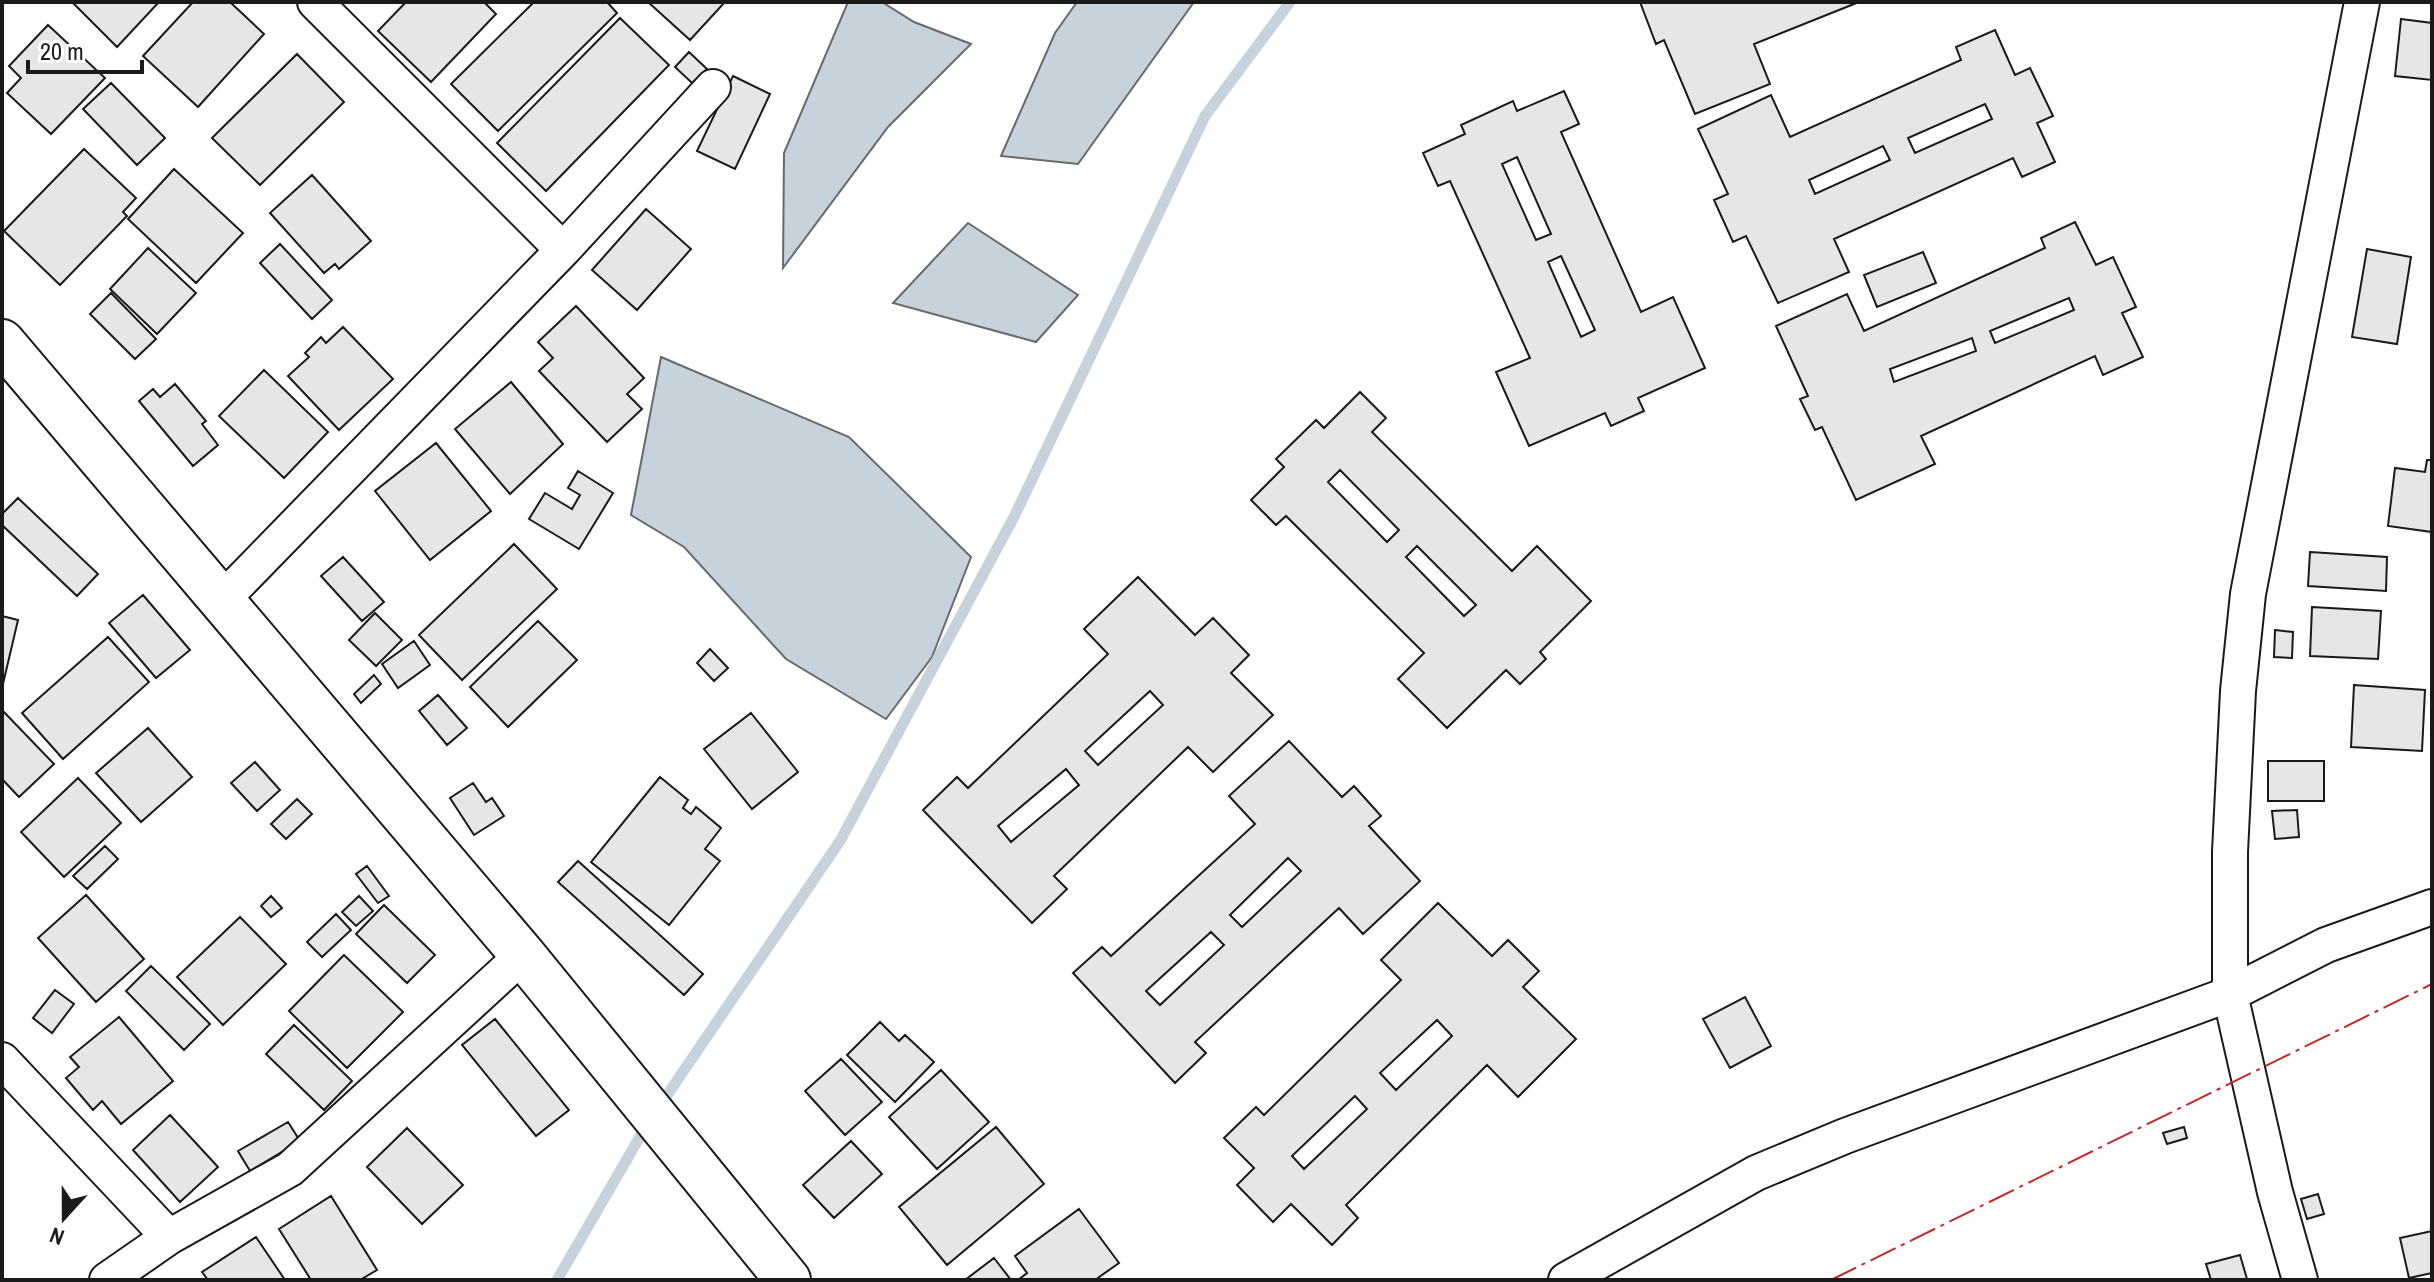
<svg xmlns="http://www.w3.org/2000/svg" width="2434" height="1282" viewBox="0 0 2434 1282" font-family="'Archivo Narrow',sans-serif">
<rect width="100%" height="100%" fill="#fff"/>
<path fill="#c6d2dc" stroke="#6a6a6a" stroke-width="2" d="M 848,2 L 882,2 L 914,22 L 971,44 L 888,127 L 783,268 L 784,153 Z
M 1077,2 L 1194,2 L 1078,164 L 1001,156 L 1055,33 Z
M 968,223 L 1078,295 L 1036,342 L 893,303 Z
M 661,357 L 849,437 L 971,557 L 932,657 L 886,719 L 786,659 L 684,547 L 631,515 Z"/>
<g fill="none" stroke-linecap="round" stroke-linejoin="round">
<path stroke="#c6d2dc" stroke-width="11" d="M 659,1107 L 840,841 L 1015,515 L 1205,116 L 1290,2
M 557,1280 L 649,1121"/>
</g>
<path fill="#e6e6e6" stroke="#1a1a1a" stroke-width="2" fill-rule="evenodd" d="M 72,2 L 159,2 L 117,47 Z
M 193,2 L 230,2 L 264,34 L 198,107 L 143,56 Z
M 406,2 L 484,2 L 496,14 L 431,82 L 378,31 Z
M 534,2 L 607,2 L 617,13 L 498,131 L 451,84 Z
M 648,2 L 725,2 L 690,40 Z
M 1640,2 L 1859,2 L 1754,44 L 1770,84 L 1695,114 L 1664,40 L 1656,44 Z
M 620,18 L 669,65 L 546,191 L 497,143 Z
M 2401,19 L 2432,23 L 2432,80 L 2395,76 Z
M 48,25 L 105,78 L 51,134 L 7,93 L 21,78 L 9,66 Z
M 1995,30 L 2015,75 L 2030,68 L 2053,116 L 2037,123 L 2055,162 L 2022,177 L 2013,158 L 1834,239 L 1849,272 L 1778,303 L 1746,236 L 1733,242 L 1714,200 L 1728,194 L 1698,129 L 1771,95 L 1790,137 L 1961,60 L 1956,47 ZM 1985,104 L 1992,119 L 1915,153 L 1908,138 ZM 1883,146 L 1890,160 L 1815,194 L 1809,180 Z
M 689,52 L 707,69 L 692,83 L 675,67 Z
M 297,54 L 344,102 L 260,185 L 212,138 Z
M 733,76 L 770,94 L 735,169 L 697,151 Z
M 111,83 L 165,138 L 137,165 L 83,109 Z
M 1564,91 L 1579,124 L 1561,132 L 1641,312 L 1673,297 L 1705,368 L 1638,398 L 1644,411 L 1611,426 L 1605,413 L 1529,446 L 1496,372 L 1530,358 L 1450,181 L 1438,186 L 1423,153 L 1465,134 L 1461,125 L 1513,101 L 1517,111 ZM 1517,157 L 1551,234 L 1536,240 L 1502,164 ZM 1561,256 L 1595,330 L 1581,337 L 1548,262 Z
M 84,149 L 136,198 L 123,212 L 127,216 L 60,285 L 4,231 Z
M 174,169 L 243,233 L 196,283 L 128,219 Z
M 312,175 L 371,241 L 339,269 L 335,264 L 324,273 L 270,213 Z
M 646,209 L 691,249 L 637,310 L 592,270 Z
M 2075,222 L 2096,265 L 2113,257 L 2136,307 L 2122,313 L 2143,357 L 2103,375 L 2095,356 L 1921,436 L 1935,464 L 1856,500 L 1822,427 L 1815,430 L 1800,399 L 1808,396 L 1776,326 L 1847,294 L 1864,331 L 2045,248 L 2041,238 ZM 2069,298 L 2074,310 L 1995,343 L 1990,331 ZM 1972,338 L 1976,351 L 1894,382 L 1890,369 Z
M 280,244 L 332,300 L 312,319 L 260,263 Z
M 148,248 L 196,293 L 157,334 L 110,289 Z
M 2367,249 L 2411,257 L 2397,344 L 2352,337 Z
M 1923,252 L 1936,283 L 1877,307 L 1864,275 Z
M 111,293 L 156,339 L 135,359 L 90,314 Z
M 576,306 L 644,378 L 627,394 L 642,409 L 607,442 L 539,371 L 553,358 L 538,342 Z
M 343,327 L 393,379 L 339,430 L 288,376 L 309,357 L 305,353 L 321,337 L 326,343 Z
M 264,370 L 328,432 L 284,478 L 219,416 Z
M 511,382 L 563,444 L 510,494 L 455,429 Z
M 175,384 L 206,421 L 202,424 L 218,445 L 193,466 L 139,401 L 153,389 L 160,397 Z
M 1360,392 L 1386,418 L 1372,432 L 1512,571 L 1537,546 L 1591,601 L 1540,652 L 1546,659 L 1520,684 L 1506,670 L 1447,728 L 1398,679 L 1424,653 L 1286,516 L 1276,525 L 1251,500 L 1284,467 L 1276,459 L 1316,420 L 1324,428 ZM 1340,470 L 1399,530 L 1387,542 L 1328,482 ZM 1417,546 L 1476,605 L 1464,616 L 1406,557 Z
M 436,443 L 491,511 L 430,560 L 375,491 Z
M 2427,460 L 2432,460 L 2432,532 L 2388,526 L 2395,468 L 2425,472 Z
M 578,471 L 613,493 L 579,549 L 529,519 L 545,493 L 572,509 L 580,495 L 568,488 Z
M 18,498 L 98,574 L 77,596 L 2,525 L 2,514 Z
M 514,544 L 557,589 L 462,680 L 419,635 Z
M 2310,552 L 2387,557 L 2386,591 L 2308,586 Z
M 343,557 L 384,602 L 362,621 L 321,576 Z
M 1138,577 L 1195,635 L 1213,618 L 1249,655 L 1231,673 L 1273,715 L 1213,772 L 1188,747 L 1054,876 L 1067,889 L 1032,923 L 923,810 L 957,777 L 968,788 L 1108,654 L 1084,629 ZM 1150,691 L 1163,705 L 1098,765 L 1085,751 ZM 1066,769 L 1079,785 L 1011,842 L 998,826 Z
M 143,595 L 190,650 L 156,678 L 109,623 Z
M 2312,607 L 2381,611 L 2378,659 L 2310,656 Z
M 375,613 L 402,640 L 376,666 L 349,640 Z
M 2,616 L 18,620 L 3,684 L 2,684 Z
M 538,621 L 577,660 L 508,727 L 470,687 Z
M 2275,630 L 2293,632 L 2292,658 L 2274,657 Z
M 108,637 L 149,682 L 63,759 L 22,713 Z
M 414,641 L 430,665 L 398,688 L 382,664 Z
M 710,649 L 728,668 L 714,681 L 697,663 Z
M 374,675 L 381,684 L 361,703 L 354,694 Z
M 2354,685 L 2425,690 L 2422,751 L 2351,747 Z
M 438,695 L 467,728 L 447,745 L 419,711 Z
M 2,710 L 54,764 L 19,797 L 2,779 Z
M 751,713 L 798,772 L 752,809 L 704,749 Z
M 148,728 L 192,777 L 141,822 L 96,773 Z
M 1289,741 L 1342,797 L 1354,786 L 1381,816 L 1369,826 L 1420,881 L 1363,934 L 1339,908 L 1195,1042 L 1206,1053 L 1175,1083 L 1073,973 L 1102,947 L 1111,956 L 1255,824 L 1229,796 ZM 1288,858 L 1301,871 L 1242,927 L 1230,915 ZM 1211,932 L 1224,945 L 1160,1005 L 1146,991 Z
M 2268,761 L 2324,761 L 2324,801 L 2268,801 Z
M 255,762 L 280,790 L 257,811 L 231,783 Z
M 660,777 L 688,800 L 683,808 L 691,814 L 696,807 L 721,828 L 705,849 L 720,861 L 669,925 L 591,862 Z
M 78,778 L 121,823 L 64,877 L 21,832 Z
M 473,783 L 486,802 L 492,798 L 504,816 L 474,835 L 450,798 Z
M 297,799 L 312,814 L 286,839 L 271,824 Z
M 2297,810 L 2299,837 L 2275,839 L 2272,811 Z
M 105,846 L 118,859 L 87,889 L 73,876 Z
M 578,861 L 703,974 L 684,995 L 558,882 Z
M 367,866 L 389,896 L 378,903 L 356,874 Z
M 86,895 L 144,959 L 96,1002 L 38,938 Z
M 271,896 L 282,908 L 271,917 L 261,906 Z
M 359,896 L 373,911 L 356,926 L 342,912 Z
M 1438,903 L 1492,956 L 1508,940 L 1539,971 L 1523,987 L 1576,1039 L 1518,1097 L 1487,1065 L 1346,1205 L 1358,1218 L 1332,1245 L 1291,1204 L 1273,1222 L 1237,1185 L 1254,1168 L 1224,1138 L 1256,1107 L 1264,1115 L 1401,980 L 1381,960 ZM 1437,1020 L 1452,1036 L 1396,1090 L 1380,1073 ZM 1355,1096 L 1367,1109 L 1304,1169 L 1292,1156 Z
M 384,905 L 435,955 L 407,983 L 356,934 Z
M 336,914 L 351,930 L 322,957 L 307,942 Z
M 240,917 L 286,964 L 223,1025 L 177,977 Z
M 344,955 L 403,1012 L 347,1068 L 289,1011 Z
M 151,966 L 210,1024 L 184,1050 L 126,991 Z
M 55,990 L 74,1004 L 52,1033 L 33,1018 Z
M 1745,997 L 1771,1046 L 1730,1068 L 1703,1019 Z
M 119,1017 L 173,1081 L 121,1124 L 102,1101 L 93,1110 L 66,1078 L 79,1067 L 70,1057 Z
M 495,1019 L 569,1110 L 536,1136 L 462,1045 Z
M 880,1022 L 899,1041 L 905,1035 L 934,1062 L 895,1102 L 847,1055 Z
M 294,1025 L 352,1081 L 324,1110 L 266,1054 Z
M 841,1059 L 882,1102 L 845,1135 L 805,1091 Z
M 941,1070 L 989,1122 L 937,1169 L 889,1117 Z
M 170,1115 L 218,1167 L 180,1202 L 133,1150 Z
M 288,1122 L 300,1141 L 250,1171 L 238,1151 Z
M 996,1127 L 1044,1184 L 947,1265 L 899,1207 Z
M 2184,1127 L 2187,1138 L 2167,1144 L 2163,1133 Z
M 407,1128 L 463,1185 L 422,1224 L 367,1167 Z
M 851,1141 L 882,1174 L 834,1218 L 803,1185 Z
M 2318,1194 L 2324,1214 L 2307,1219 L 2301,1199 Z
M 331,1196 L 377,1270 L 360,1280 L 311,1280 L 279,1229 Z
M 1079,1209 L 1119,1263 L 1095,1280 L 1018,1280 L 1027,1273 L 1015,1256 Z
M 2432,1231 L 2432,1273 L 2409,1278 L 2400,1238 Z
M 256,1237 L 285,1280 L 208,1280 L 202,1272 Z
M 2240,1255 L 2247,1279 L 2211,1280 L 2206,1264 Z
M 994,1258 L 1011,1280 L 965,1280 Z"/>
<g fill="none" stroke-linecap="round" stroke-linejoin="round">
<defs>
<path id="street" d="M 315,2 L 563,250
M 222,600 L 563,250 L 713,87
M 2,1060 L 169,1237
M 107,1280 L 169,1237 L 290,1169 L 523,955
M 1566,1280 L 1756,1173 L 1845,1136 L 2230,994 L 2326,945 L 2432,907
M 2300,1280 L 2275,1192 L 2230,994 L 2230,852 L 2238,691 L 2248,594 L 2362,2"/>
<path id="secondary" d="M 2,342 L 523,955 L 788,1280"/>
</defs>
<use href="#street" stroke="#1a1a1a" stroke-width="38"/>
<use href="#secondary" stroke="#1a1a1a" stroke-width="48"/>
<use href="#street" stroke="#fff" stroke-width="34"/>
<use href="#secondary" stroke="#fff" stroke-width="44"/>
<path stroke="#c62828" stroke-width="2" stroke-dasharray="28 6 4 6" stroke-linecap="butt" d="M 1831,1280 L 2432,984"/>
</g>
<rect width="2434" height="1282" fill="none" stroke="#1a1a1a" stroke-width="8"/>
<g transform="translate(64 1218) rotate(201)" stroke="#ffffff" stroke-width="6" paint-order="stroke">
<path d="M0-6L14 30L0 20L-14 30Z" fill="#1a1a1a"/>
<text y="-12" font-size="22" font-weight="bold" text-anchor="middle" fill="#1a1a1a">N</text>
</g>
<path d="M28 60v12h114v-12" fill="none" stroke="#1a1a1a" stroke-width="4"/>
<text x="40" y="60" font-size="24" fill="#1a1a1a" stroke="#ffffff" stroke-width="6" paint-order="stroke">20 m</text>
</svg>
